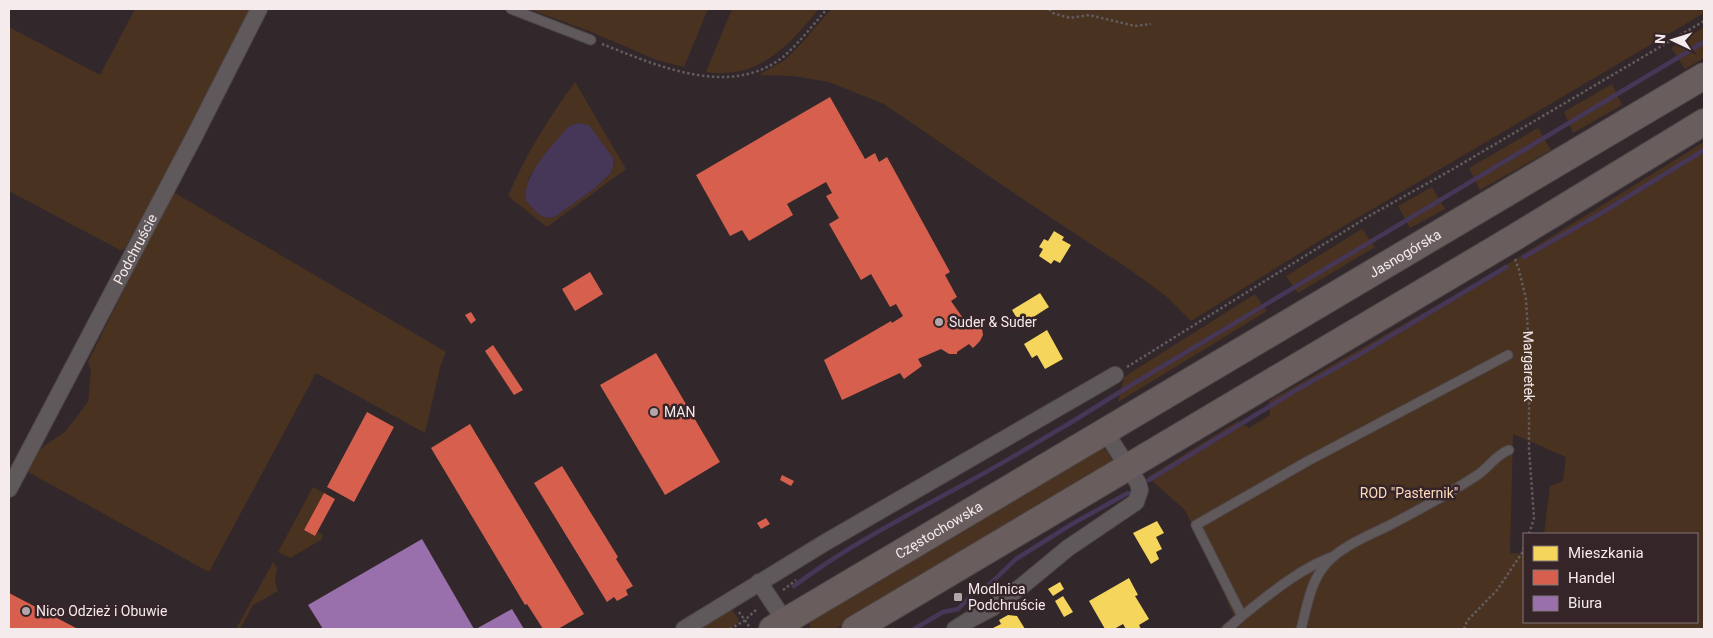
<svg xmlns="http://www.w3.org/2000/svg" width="1713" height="638" viewBox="0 0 1713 638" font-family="Roboto,sans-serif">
<rect width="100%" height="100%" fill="#32282b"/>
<path fill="#493220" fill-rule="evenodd" d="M 135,9 L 254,9 L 125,249 L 120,250 L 9,191 L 9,27 L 100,75 Z
M 529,9 L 708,9 L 684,67 L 657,60 L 589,31 Z
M 732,9 L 819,9 C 788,46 759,80 706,72 Z
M 831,9 L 1704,9 L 1704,13 L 1332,233 L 1191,321 L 1166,296 L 1129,269 L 1030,204 L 884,104 L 829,82 L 793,76 L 759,75 L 785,60 L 802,43 Z
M 1704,27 L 1704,58 L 1685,69 L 1671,48 Z
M 575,82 L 626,169 L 547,227 L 508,196 C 525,156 549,117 575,82 ZM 577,123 L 610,174 L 594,189 L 556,216 C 543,223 535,210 526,201 L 529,177 L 568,127 Z
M 1612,84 L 1622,105 L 1573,133 L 1564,112 Z
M 1538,128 L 1551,150 L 1480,190 L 1469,168 Z
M 1704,142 L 1704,629 L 1218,629 L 1234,616 L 1185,510 L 1148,477 L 1238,421 L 1249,428 L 1270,415 L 1269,401 L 1490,275 ZM 1513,434 L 1566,457 L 1563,481 L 1550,486 L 1544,534 L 1697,534 L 1697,622 L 1524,622 L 1524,554 L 1510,553 Z
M 1432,187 L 1445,209 L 1410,228 L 1398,206 Z
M 173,192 L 446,352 L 440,367 L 425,433 L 316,373 L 209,572 L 28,472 L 38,450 L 65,432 L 88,402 L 91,371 L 88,362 Z
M 1362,229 L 1375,247 L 1298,293 L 1286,276 Z
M 1255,294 L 1267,311 L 1118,402 L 1124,377 Z
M 1103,448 L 1108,452 L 1114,463 L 835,629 L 810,629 L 810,620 Z
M 313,487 L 324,493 L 304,530 L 315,536 L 318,532 L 323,535 L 321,540 L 290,558 L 278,552 Z
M 273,562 L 277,568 L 275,582 L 278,591 L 253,605 L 240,629 L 236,629 Z
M 731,608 L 739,620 C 732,633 712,629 699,629 Z"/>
<path fill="#463658" d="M 577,123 L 589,125 L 613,158 L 613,166 L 610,174 L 594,189 L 556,216 C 543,223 535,210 526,201 C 522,175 552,146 568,127 Z"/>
<path fill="#f6d55c" d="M 1054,231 L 1064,237 L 1062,240 L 1071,245 L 1060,263 L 1054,260 L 1051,264 L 1039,256 L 1043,249 L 1039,247 L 1044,239 L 1048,241 Z
M 1040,293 L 1049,307 L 1021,325 L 1012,310 Z
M 1047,330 L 1063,359 L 1045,369 L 1037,355 L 1032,358 L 1024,344 Z
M 1157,521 L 1164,533 L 1156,537 L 1162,549 L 1156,552 L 1159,559 L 1151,564 L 1133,533 Z
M 1129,578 L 1138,595 L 1135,596 L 1149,619 L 1139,625 L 1141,629 L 1126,629 L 1123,624 L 1114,629 L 1105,629 L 1089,601 Z
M 1060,582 L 1064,589 L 1053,596 L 1048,589 Z
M 1063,596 L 1073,612 L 1064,617 L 1055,601 Z
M 1008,615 L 1017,616 L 1025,629 L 994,629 L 993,628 L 1001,624 L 999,620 Z"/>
<path fill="#d6604d" d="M 830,97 L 865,159 L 875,153 L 879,162 L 887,157 L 950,272 L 945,275 L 957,297 L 951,301 L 965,321 L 972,321 L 978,324 L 982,329 L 983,335 L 980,341 L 973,348 L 969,344 L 957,352 L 957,354 L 949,354 L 941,349 L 918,359 L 922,366 L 904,379 L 900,373 L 842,400 L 824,360 L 891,321 L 892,323 L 903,316 L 896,304 L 890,307 L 871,274 L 861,280 L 829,224 L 839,218 L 826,196 L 832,193 L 826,182 L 787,204 L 793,215 L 749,241 L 742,230 L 730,236 L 696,175 Z
M 590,272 L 603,294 L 575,311 L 562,289 Z
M 471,312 L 476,320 L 471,324 L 465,315 Z
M 493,345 L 523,390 L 514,395 L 485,351 Z
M 656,353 L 720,462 L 665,495 L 600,385 Z
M 367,412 L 394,427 L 354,502 L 327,487 Z
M 470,424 L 584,614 L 558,629 L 543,629 L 527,604 L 525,605 L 431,448 Z
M 562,466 L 618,557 L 616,559 L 633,586 L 626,590 L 628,595 L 617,601 L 614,597 L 607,602 L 534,483 Z
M 782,475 L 794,481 L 791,486 L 780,480 Z
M 324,493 L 335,499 L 315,536 L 304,530 Z
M 766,518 L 770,524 L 761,529 L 757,523 Z
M 9,593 L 78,629 L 9,629 Z"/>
<path fill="#9970ab" d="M 422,539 L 474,629 L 323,629 L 308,605 Z
M 512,609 L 524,629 L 476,629 Z"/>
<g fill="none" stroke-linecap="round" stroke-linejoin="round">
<path stroke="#463658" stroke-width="4.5" d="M 1524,257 L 1598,215 L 1704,150
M 1149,480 L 1293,392 L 1362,353 L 1506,267
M 794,586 C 849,545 910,514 970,481 C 1024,451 1076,420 1128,387 L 1704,42
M 914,629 L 943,612 L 958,609 L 976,591 L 986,587 L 992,582 L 1016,559 L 1072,524 L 1128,493"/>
<defs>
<path id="lane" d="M 511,9 L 591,40
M 1334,556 C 1299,569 1271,593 1242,616 L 1196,525 L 1306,462 L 1508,355
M 1227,629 L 1242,616
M 1301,629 C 1307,607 1310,583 1325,565 C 1341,546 1368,536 1390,525 C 1419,510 1448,494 1476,476 C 1488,469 1495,455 1509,450"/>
<g id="street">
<path id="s2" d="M 9,489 L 194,137 L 259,9"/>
<path d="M 759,582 L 789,627"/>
<path d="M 684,629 L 826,542 L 1115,375"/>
<path d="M 955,629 L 971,619 L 992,608 L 1022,586 L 1068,548 L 1136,502 L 1140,490 L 1138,483 L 1105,431"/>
</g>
<g id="primary">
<path id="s3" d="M 772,629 L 1704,76"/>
<path d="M 855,629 L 1507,242 L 1704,122"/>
</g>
</defs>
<use href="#lane" stroke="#4d4547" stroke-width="11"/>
<use href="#street" stroke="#4d4547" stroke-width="18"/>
<use href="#primary" stroke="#4d4547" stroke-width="28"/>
<g stroke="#625c5e" stroke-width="2.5" stroke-dasharray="2.5 2.5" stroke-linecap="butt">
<path d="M 1049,9 L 1053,13 L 1070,18 L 1089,15 L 1135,26 L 1151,24"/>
<path d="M 602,44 C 656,65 729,99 783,57 C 799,43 813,25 827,9"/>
<path id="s1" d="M 1515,259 L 1519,270 L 1526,299 L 1529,350 L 1529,449 L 1534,518 L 1529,534"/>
<path d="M 1127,367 L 1369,216 L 1453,169 L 1704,21"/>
<path d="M 783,590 L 796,580"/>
<path d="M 739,612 L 751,629"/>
<path d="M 730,629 L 744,621 L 758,608"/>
<path d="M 1464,629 L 1467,621 L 1497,590 L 1522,553 L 1524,547"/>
</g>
<use href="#lane" stroke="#60595b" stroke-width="9"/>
<use href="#street" stroke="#60595b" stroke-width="16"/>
<use href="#primary" stroke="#695e5d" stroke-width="26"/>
</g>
<g fill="#b1a6a8" stroke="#352529" stroke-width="2">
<circle cx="939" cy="322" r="5"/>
<circle cx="654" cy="412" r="5"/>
<rect x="953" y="592" width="10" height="10" rx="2.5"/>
<circle cx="26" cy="611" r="5"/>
</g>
<g text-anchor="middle" stroke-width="5" stroke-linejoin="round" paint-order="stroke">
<g font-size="14" fill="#f5eaec" stroke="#352529">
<text dy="5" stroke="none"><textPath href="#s2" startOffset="271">Podchruście</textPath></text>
<text dy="5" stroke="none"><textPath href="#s3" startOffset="736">Jasnogórska</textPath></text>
<text dy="5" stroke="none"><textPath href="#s1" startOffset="109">Margaretek</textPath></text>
<text dy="5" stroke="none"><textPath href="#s3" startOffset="194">Częstochowska</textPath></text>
</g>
<g font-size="14" fill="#f5eaec" stroke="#352529" text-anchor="start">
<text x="949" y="327">Suder &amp; Suder</text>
<text x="664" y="417">MAN</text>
<text x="968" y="594">Modlnica<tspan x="968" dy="16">Podchruście</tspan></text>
<text x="36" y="616">Nico Odzież i Obuwie</text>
</g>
<g font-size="14" fill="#fed9bb" stroke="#352529">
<text x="1409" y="498">ROD "Pasternik"</text>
</g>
</g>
<rect width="1713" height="638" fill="none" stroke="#f5eaec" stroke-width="20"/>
<rect x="1523" y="533" width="175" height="90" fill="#352529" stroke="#827477"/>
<rect x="1533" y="546" width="25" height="15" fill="#f6d55c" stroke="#827477"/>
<text x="1568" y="558" font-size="15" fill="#f5eaec">Mieszkania</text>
<rect x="1533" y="570" width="25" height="15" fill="#d6604d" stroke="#827477"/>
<text x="1568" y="583" font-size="15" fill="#f5eaec">Handel</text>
<rect x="1533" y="596" width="25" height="15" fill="#9970ab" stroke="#827477"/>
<text x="1568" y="608" font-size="15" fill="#f5eaec">Biura</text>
<g transform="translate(1673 40) rotate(274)" stroke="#352529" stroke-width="4" paint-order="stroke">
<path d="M0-4L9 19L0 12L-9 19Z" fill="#f5eaec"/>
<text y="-8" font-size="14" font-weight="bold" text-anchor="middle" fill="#f5eaec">N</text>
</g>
</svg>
